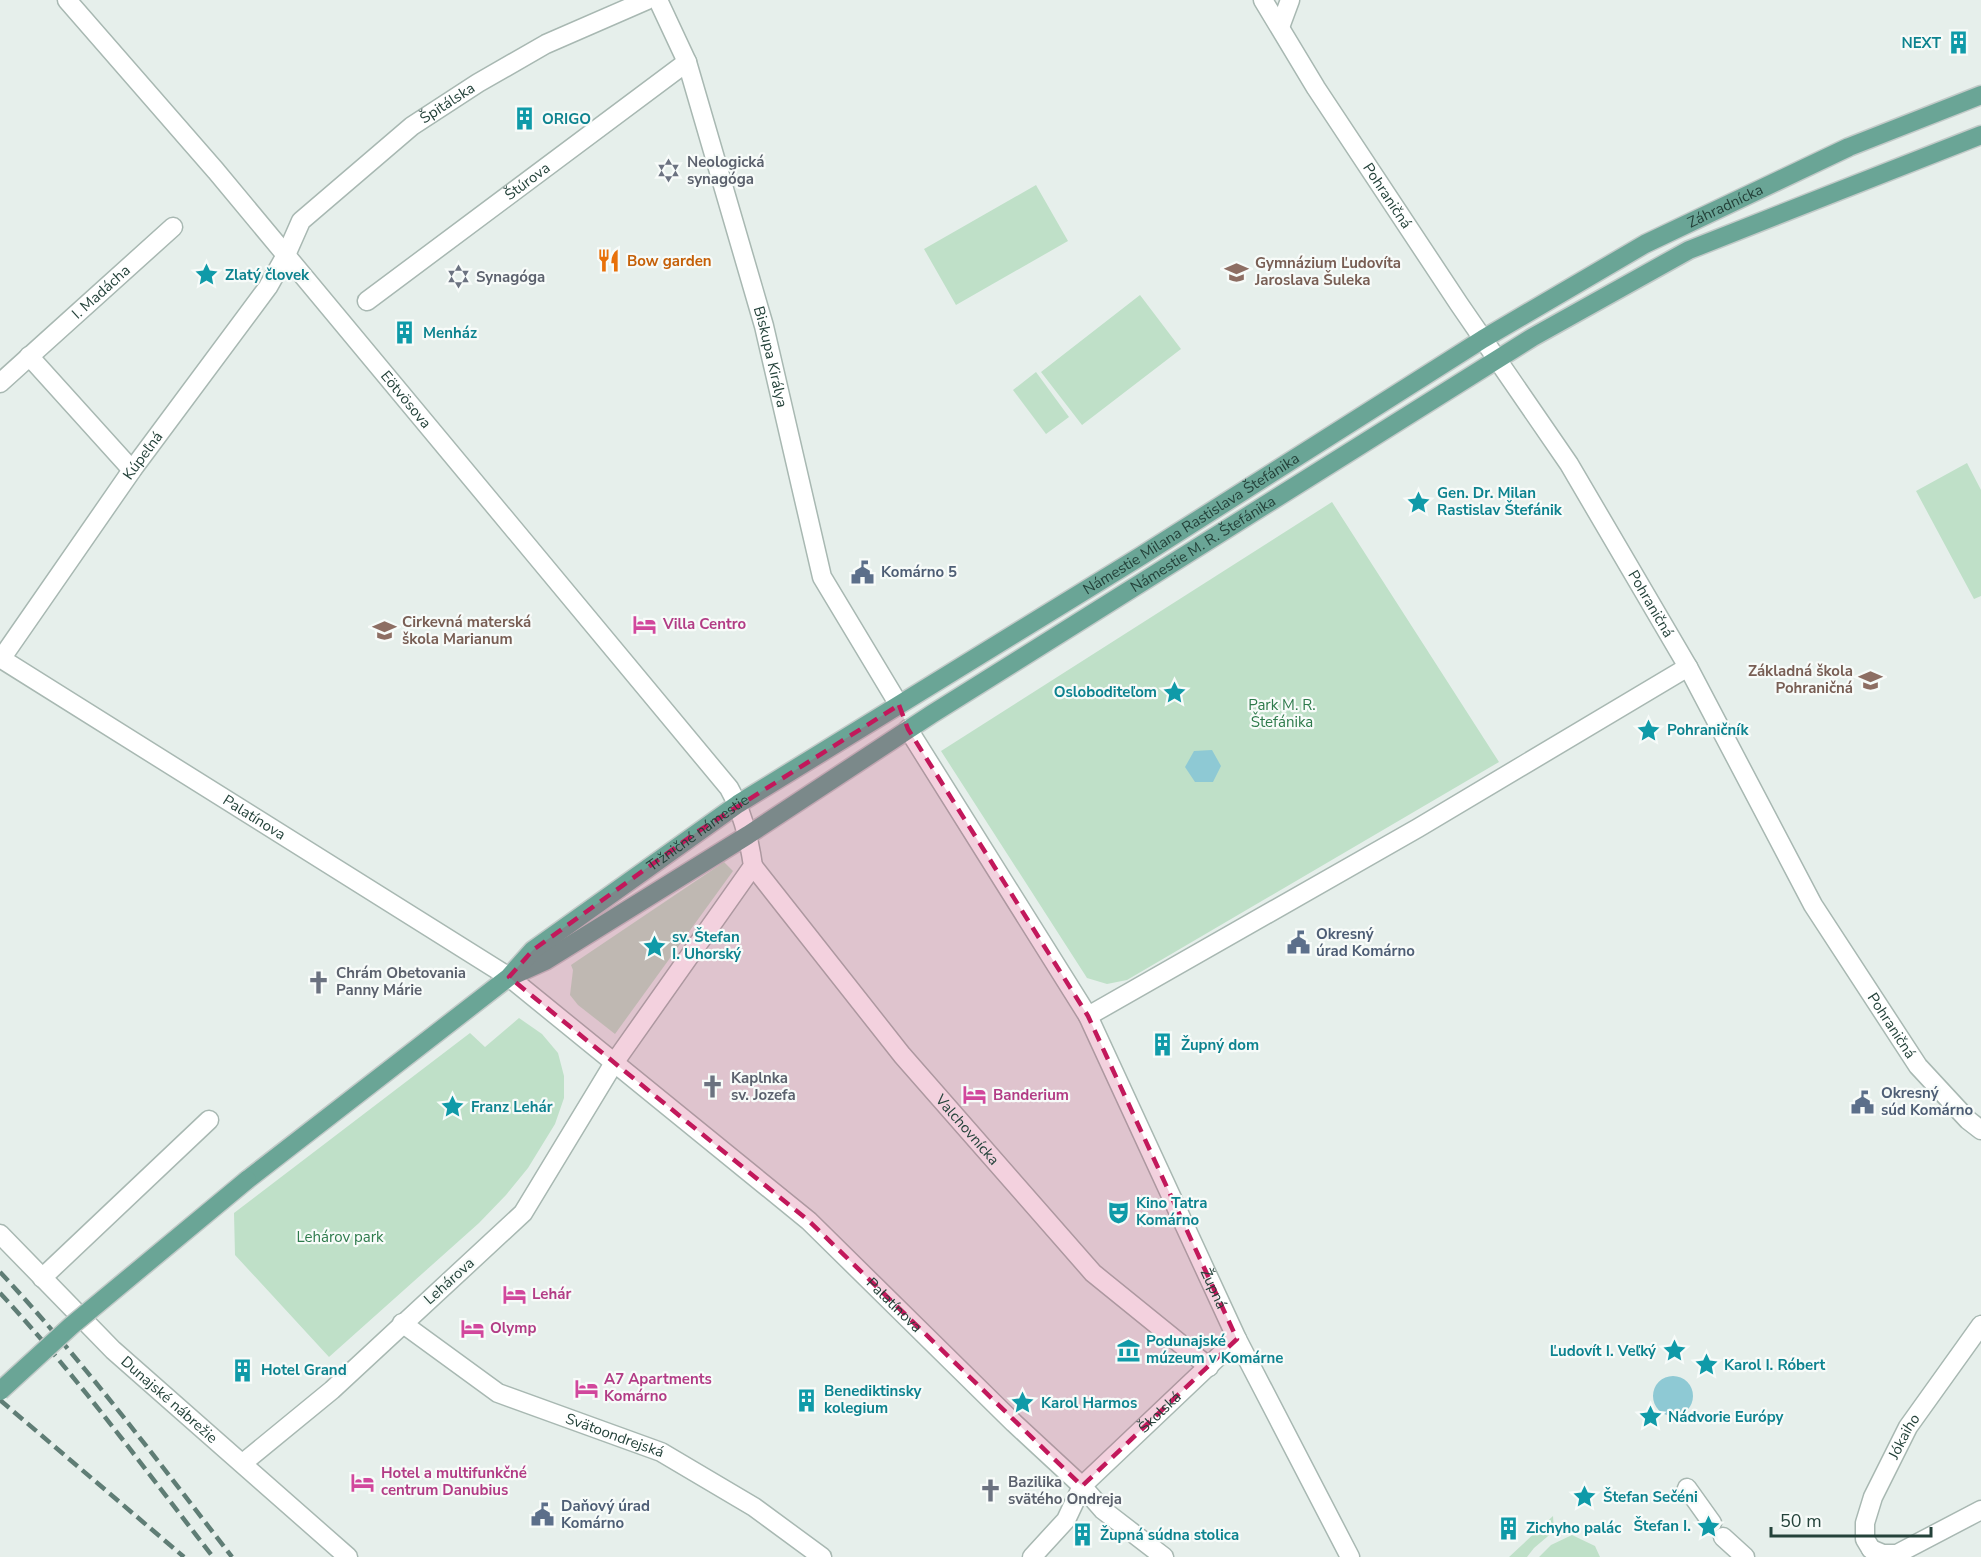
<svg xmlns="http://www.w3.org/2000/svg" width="1981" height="1557" viewBox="0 0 1981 1557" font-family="'Nunito Sans',sans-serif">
<rect width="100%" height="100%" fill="#e6efeb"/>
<path fill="#bfe0c8" d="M 1036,185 L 1068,241 L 956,305 L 924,249 Z
M 1140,295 L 1181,349 L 1082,425 L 1041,372 Z
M 1036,372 L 1069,417 L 1046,434 L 1013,390 Z
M 1967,463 L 1981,490 L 1981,596 L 1974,599 L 1916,491 Z
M 1332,502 L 1499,762 L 1127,980 L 1107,984 L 1087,978 L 941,751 Z
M 724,862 L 733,871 L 615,1034 L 578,1005 L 570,995 L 573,970 L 571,965 Z
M 519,1018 L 542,1034 L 558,1053 L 564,1076 L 564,1098 L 555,1124 L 528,1168 L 506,1195 L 479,1223 L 329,1357 L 235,1255 L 234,1213 L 470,1033 L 485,1047 Z
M 1553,1516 L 1554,1531 L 1534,1548 L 1527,1557 L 1509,1557 Z
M 1572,1535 L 1595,1546 L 1600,1557 L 1539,1557 L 1551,1545 Z"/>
<path fill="#8ec9d4" d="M 1212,750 L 1221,766 L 1213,782 L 1195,782 L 1185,767 L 1194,751 Z
M1653 1396a20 20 0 1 1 40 0a20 20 0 1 1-40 0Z"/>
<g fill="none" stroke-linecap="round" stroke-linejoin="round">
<defs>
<g id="minor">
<path id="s1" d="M 67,0 L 216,171 L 729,788 C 743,813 749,838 753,866 L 614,1063 L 523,1213 L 332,1390 L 243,1463"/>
<path id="s2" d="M 658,0 L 687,62 L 764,326 L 822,577 L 899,705"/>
<path id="s3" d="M 1263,0 L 1316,88 L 1459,304 L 1569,464 L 1688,667 L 1813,905 L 1918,1066 L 1968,1120 L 1981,1130"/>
<path d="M 1280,27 L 1290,0"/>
<path id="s4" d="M 367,301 L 687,62"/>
<path d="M 29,356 L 132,470"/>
<path id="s5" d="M 0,383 L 173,227"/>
<path id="s6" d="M 0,658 L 509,977 L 809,1221 L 1014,1423 L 1082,1486 L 1103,1510 L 1164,1557"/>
<path id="s7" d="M 1,659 L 132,470 L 268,287 L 286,255 L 301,221 L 412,126 L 478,83 L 546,44 L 647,0"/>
<path id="s8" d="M 908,729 L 1088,1016 L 1237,1339 L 1350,1557"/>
<path id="s9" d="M 753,866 L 902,1055 L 1093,1273 L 1209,1367"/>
<path d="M 1088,1016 L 1418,828 L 1688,667"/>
<path id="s10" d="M 0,1234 L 113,1350 L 348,1557"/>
<path d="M 42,1278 L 209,1120"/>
<path id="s11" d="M 402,1323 L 498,1393 L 661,1452 L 754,1507 L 822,1557"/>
<path d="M 1687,1488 L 1712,1523"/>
<path d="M 1723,1537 L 1745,1557"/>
<path id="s12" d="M 1871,1549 L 1865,1539 L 1865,1523 L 1873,1497 L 1908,1427 L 1981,1325"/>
<path d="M 1871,1549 L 1883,1554 L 1897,1554 L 1981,1510"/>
<path id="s13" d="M 1032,1557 L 1066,1520 L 1082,1486 L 1237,1339"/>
</g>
<g id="major">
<path id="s14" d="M 514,975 L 545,961 L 748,835 L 932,714 L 1533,337 L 1689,250 L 1981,135"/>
<path id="s15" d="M 247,1180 L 509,977 L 533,950 L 738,804 L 1141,556 L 1483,339 L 1645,244 L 1849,147 L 1981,95"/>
</g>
</defs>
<use href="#minor" stroke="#a8b8b2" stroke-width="21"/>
<use href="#major" stroke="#c2cac8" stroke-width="21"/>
<use href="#minor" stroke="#fff" stroke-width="18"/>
<use href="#major" stroke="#6aa596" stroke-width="18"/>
<path stroke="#5f7d75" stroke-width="4.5" stroke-dasharray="12 6" stroke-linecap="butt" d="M 0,1272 C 84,1362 157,1460 232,1557
M 0,1293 C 77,1376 144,1468 213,1557
M 0,1400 L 184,1557"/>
<defs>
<path id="major-bridge" d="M 0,1391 L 71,1326 L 247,1180"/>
</defs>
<use href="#major-bridge" stroke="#c2cac8" stroke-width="21" stroke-linecap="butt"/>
<use href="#major-bridge" stroke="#6aa596" stroke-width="18"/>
</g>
<path fill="#c2185b" fill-opacity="0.2" stroke="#c2185b" stroke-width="4.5" stroke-dasharray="12 8" stroke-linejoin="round" d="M 899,705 L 908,729 L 1088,1016 L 1237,1339 L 1082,1486 L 809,1221 L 509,977 L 533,950 L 697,832 Z"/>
<defs>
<symbol id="building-bare" viewBox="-9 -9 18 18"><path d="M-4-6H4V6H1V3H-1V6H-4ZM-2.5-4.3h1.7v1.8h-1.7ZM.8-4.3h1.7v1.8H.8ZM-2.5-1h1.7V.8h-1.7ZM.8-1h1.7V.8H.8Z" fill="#0f9aa8" stroke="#f7fbf9" stroke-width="2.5" paint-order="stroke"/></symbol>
<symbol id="synagogue-bare" viewBox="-9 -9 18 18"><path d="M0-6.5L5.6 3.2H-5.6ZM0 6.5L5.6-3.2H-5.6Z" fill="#6b7280" stroke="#f7fbf9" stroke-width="2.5" paint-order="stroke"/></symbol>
<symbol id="restaurant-bare" viewBox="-9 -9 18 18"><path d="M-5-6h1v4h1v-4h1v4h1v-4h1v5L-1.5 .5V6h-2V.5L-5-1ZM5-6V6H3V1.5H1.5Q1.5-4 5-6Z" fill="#e8710a" stroke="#f7fbf9" stroke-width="2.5" paint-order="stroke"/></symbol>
<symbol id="school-bare" viewBox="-9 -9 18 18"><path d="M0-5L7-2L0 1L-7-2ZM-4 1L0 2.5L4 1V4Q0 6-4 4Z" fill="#8d6e63" stroke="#f7fbf9" stroke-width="2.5" paint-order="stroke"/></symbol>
<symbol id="sight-bare" viewBox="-9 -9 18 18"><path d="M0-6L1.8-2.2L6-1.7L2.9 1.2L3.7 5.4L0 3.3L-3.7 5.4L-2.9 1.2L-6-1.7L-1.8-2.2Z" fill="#0f9aa8" stroke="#f7fbf9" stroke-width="2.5" paint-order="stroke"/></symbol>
<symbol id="civic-bare" viewBox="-9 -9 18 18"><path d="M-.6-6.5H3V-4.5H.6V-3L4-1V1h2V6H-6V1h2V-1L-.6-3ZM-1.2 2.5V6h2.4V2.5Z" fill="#5c6f8a" stroke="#f7fbf9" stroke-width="2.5" paint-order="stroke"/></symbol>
<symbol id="hotel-bare" viewBox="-9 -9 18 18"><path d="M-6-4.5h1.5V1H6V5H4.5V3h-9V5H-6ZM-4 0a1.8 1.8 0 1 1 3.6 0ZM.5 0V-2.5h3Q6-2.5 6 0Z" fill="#d1479c" stroke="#f7fbf9" stroke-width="2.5" paint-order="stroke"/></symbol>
<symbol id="church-bare" viewBox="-9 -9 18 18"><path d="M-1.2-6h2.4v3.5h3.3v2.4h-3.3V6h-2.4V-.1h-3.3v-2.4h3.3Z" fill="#6b7280" stroke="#f7fbf9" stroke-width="2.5" paint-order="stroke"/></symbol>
<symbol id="theatre-bare" viewBox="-9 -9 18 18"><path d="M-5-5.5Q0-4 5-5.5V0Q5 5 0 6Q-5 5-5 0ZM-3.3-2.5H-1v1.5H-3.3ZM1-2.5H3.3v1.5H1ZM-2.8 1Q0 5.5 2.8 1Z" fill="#0f9aa8" stroke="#f7fbf9" stroke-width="2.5" paint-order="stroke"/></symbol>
<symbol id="museum-bare" viewBox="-9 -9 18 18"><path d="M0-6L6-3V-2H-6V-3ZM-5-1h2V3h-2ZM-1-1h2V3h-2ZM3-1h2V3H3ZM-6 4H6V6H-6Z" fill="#0f9aa8" stroke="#f7fbf9" stroke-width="2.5" paint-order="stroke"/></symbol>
</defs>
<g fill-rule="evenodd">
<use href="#building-bare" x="1942" y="26" width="33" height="33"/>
<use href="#building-bare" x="508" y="102" width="33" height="33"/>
<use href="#synagogue-bare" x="652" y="154" width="33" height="33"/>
<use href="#restaurant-bare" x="592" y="244" width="33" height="33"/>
<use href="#school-bare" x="1220" y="256" width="33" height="33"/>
<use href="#sight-bare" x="190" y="258" width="33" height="33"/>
<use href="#synagogue-bare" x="442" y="260" width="33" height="33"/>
<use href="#building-bare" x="388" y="316" width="33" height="33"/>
<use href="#sight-bare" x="1402" y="486" width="33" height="33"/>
<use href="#civic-bare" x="846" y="556" width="33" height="33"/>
<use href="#hotel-bare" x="628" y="608" width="33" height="33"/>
<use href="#school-bare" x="368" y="614" width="33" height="33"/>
<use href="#school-bare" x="1854" y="664" width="33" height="33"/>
<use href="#sight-bare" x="1158" y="676" width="33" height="33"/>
<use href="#sight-bare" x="1632" y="714" width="33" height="33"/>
<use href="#civic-bare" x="1282" y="926" width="33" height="33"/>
<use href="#sight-bare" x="638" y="930" width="33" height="33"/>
<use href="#church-bare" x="302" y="966" width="33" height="33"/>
<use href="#building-bare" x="1146" y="1028" width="33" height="33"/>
<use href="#church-bare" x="696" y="1070" width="33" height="33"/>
<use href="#hotel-bare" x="958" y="1078" width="33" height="33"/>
<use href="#civic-bare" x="1846" y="1086" width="33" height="33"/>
<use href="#sight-bare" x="436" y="1090" width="33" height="33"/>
<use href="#theatre-bare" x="1102" y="1196" width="33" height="33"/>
<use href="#hotel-bare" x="498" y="1278" width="33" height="33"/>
<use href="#hotel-bare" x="456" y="1312" width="33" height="33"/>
<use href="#museum-bare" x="1112" y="1334" width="33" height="33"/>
<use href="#sight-bare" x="1658" y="1334" width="33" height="33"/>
<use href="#sight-bare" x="1690" y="1348" width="33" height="33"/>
<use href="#building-bare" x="226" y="1354" width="33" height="33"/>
<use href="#hotel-bare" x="570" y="1372" width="33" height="33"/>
<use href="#building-bare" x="790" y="1384" width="33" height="33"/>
<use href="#sight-bare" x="1006" y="1386" width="33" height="33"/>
<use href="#sight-bare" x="1634" y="1400" width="33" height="33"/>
<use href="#hotel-bare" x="346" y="1466" width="33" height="33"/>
<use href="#church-bare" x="974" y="1474" width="33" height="33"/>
<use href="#sight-bare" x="1568" y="1480" width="33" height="33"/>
<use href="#civic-bare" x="526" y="1498" width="33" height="33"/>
<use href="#sight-bare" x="1692" y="1510" width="33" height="33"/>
<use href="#building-bare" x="1492" y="1512" width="33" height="33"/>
<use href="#building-bare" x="1066" y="1518" width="33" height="33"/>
</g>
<g text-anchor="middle" stroke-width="4.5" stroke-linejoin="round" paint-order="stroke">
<g font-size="15" font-weight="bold" fill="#0d838f" stroke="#f7fbf9" text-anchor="start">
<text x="1941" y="48" text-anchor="end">NEXT</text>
<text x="542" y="124">ORIGO</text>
<text x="225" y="280">Zlatý človek</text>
<text x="423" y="338">Menház</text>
<text x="1437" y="498">Gen. Dr. Milan<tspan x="1437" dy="17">Rastislav Štefánik</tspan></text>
<text x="1157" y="697" text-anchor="end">Osloboditeľom</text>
<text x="1667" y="735">Pohraničník</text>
<text x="672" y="942">sv. Štefan<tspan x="672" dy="17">I. Uhorský</tspan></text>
<text x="1181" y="1050">Župný dom</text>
<text x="471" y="1112">Franz Lehár</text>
<text x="1136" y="1208">Kino Tatra<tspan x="1136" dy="17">Komárno</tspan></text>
<text x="1146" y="1346">Podunajské<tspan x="1146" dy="17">múzeum v Komárne</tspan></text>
<text x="1656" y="1356" text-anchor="end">Ľudovít I. Veľký</text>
<text x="1724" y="1370">Karol I. Róbert</text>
<text x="261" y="1375">Hotel Grand</text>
<text x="824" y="1396">Benediktinsky<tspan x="824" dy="17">kolegium</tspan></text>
<text x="1041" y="1408">Karol Harmos</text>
<text x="1668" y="1422">Nádvorie Európy</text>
<text x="1603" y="1502">Štefan Sečéni</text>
<text x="1691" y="1531" text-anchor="end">Štefan I.</text>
<text x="1526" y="1533">Zichyho palác</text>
<text x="1100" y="1540">Župná súdna stolica</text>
</g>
<g font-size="15" fill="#24423a" stroke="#f7fbf9">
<text dy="5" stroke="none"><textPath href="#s7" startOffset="720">Špitálska</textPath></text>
<text dy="5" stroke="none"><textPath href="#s4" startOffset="200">Štúrova</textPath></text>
<text dy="5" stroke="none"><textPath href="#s3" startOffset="232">Pohraničná</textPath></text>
<text dy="5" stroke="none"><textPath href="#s15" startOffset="1774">Záhradnícka</textPath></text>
<text dy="5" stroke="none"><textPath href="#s5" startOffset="136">I. Madácha</textPath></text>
<text dy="5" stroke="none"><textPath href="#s2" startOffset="375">Biskupa Királya</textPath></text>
<text dy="5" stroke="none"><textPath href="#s1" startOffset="524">Eötvösova</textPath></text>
<text dy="5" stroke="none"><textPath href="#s7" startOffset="248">Kúpeľná</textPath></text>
<text dy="5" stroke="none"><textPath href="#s15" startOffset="1152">Námestie Milana Rastislava Štefánika</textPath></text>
<text dy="5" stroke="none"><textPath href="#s14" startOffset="813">Námestie M. R. Štefánika</textPath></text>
<text dy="5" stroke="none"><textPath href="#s3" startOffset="718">Pohraničná</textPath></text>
<text dy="5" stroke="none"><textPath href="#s6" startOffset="300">Palatínova</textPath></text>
<text dy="5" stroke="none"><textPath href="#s15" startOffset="570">Tržničné námestie</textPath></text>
<text dy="5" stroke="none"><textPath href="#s3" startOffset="1204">Pohraničná</textPath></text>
<text dy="5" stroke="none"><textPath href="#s9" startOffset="340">Valchovnícka</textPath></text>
<text transform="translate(449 1281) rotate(-42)" y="5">Lehárova</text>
<text dy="5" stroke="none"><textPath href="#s8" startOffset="639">Župná</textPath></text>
<text dy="5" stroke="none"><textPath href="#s6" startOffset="1107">Palatínova</textPath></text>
<text dy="5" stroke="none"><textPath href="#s10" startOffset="237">Dunajské nábrežie</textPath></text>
<text dy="5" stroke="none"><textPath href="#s13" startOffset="195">Školská</textPath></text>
<text dy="5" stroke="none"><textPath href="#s11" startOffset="243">Svätoondrejská</textPath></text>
<text dy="5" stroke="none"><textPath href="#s12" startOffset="123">Jókaiho</textPath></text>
</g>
<g font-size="15" font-weight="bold" fill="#5b616d" stroke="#f7fbf9" text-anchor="start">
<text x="687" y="167">Neologická<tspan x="687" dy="17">synagóga</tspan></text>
<text x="476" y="282">Synagóga</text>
<text x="336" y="978">Chrám Obetovania<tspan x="336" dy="17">Panny Márie</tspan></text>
<text x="731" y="1083">Kaplnka<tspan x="731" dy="17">sv. Jozefa</tspan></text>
<text x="1008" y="1487">Bazilika<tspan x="1008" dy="17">svätého Ondreja</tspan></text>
</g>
<g font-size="15" font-weight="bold" fill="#c56008" stroke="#f7fbf9" text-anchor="start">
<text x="627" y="266">Bow garden</text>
</g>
<g font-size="15" font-weight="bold" fill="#785e54" stroke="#f7fbf9" text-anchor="start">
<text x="1255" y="268">Gymnázium Ľudovíta<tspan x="1255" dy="17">Jaroslava Šuleka</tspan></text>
<text x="402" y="627">Cirkevná materská<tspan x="402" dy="17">škola Marianum</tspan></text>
<text x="1853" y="676" text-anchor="end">Základná škola<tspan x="1853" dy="17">Pohraničná</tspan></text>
</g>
<g font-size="15" font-weight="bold" fill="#4e5e75" stroke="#f7fbf9" text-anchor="start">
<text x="881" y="577">Komárno 5</text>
<text x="1316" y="939">Okresný<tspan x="1316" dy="17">úrad Komárno</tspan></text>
<text x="1881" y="1098">Okresný<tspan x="1881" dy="17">súd Komárno</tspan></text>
<text x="561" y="1511">Daňový úrad<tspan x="561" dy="17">Komárno</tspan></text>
</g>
<g font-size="15" font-weight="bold" fill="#b23c85" stroke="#f7fbf9" text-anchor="start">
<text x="663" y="629">Villa Centro</text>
<text x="993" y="1100">Banderium</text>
<text x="532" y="1299">Lehár</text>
<text x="490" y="1333">Olymp</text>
<text x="604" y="1384">A7 Apartments<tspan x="604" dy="17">Komárno</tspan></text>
<text x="381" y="1478">Hotel a multifunkčné<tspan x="381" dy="17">centrum Danubius</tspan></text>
</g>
<g font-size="15" fill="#2d7a4b" stroke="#f7fbf9">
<text x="1282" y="710">Park M. R.<tspan x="1282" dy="17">Štefánika</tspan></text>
<text x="340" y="1242">Lehárov park</text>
</g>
</g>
<path d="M1771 1527v9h160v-9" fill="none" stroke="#24423a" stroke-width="3"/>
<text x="1780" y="1527" font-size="18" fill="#24423a" stroke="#f7fbf9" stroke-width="4.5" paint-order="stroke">50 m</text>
</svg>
